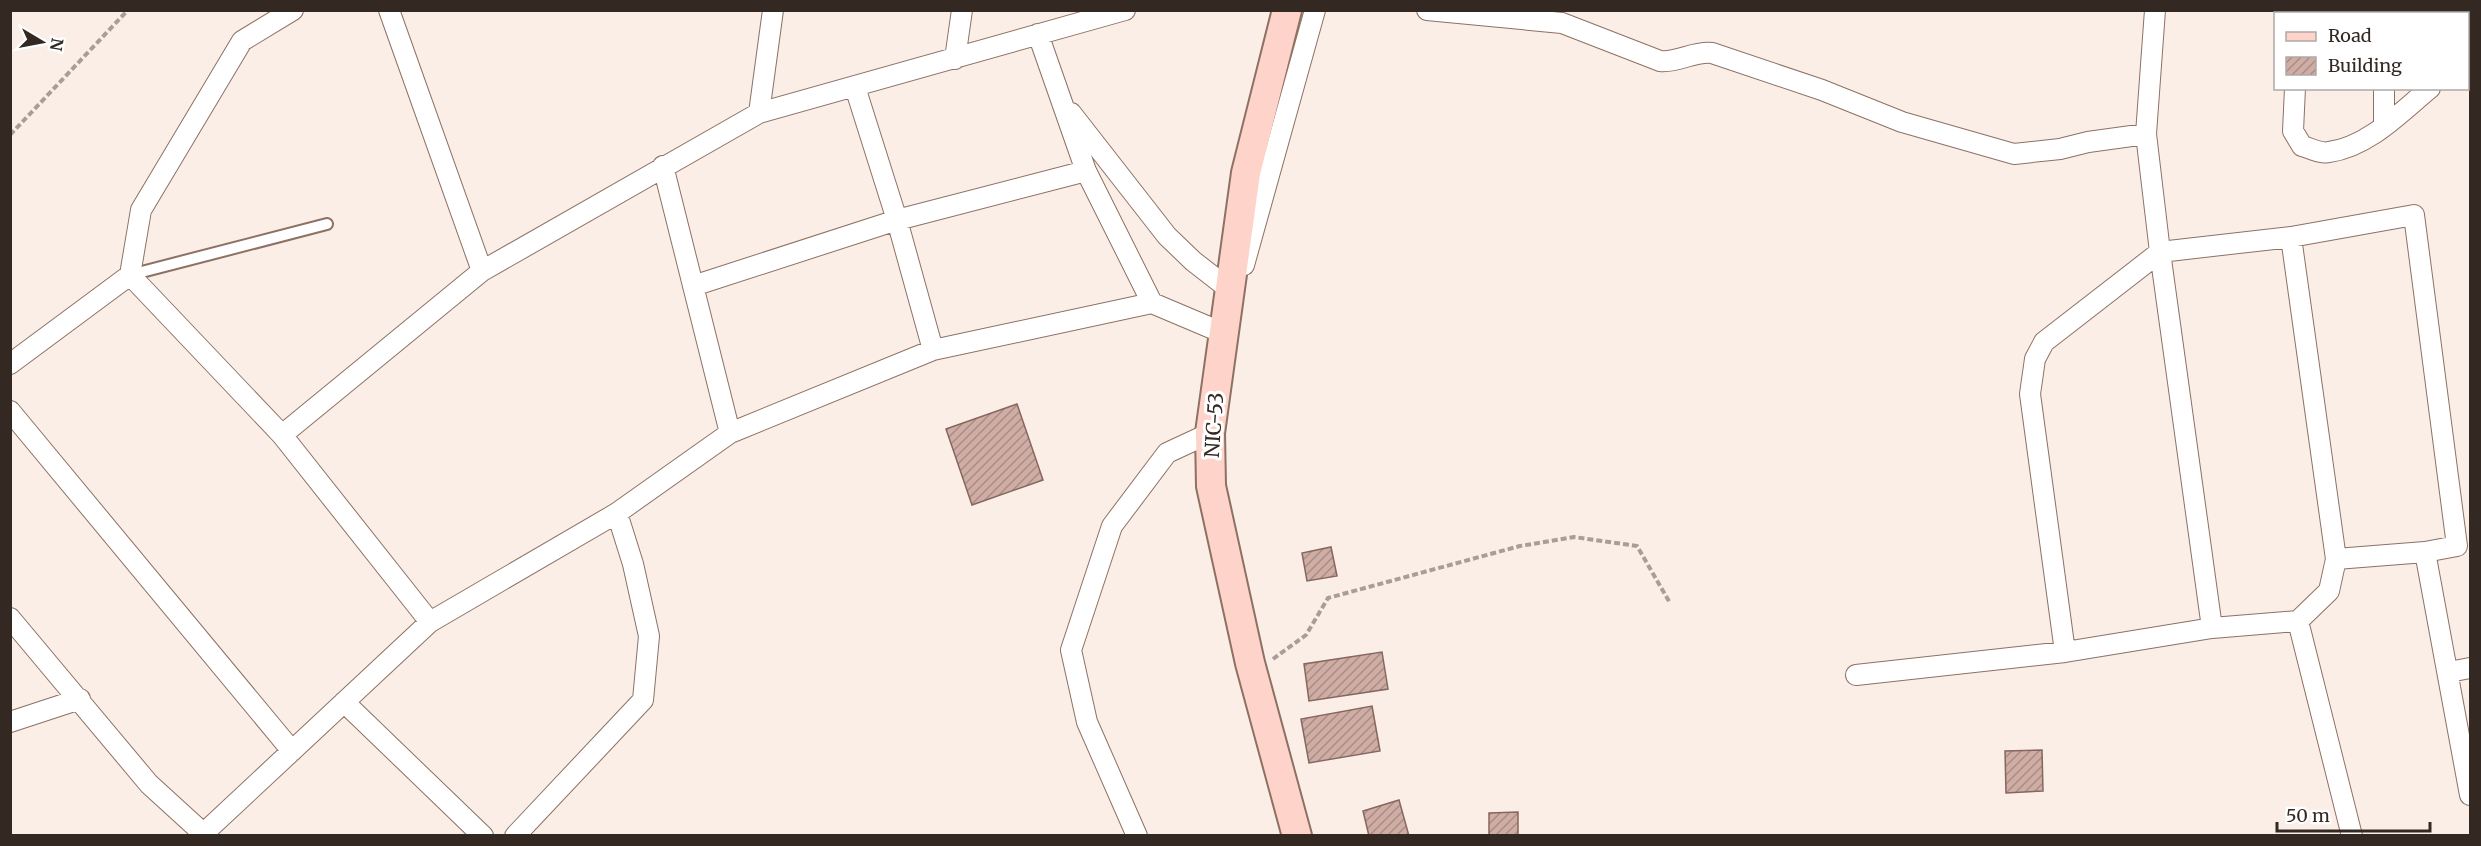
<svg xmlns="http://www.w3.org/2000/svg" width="2481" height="846" viewBox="0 0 2481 846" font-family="Merriweather,serif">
<defs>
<pattern id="building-hatch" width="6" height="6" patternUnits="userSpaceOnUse" patternTransform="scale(1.5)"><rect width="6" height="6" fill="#cfada4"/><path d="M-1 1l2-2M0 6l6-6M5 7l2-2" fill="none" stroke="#a98d85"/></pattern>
</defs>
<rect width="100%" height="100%" fill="#fbeee7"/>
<path fill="url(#building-hatch)" stroke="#85675f" stroke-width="1.5" d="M 1017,404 L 1043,480 L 972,505 L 946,429 Z
M 1331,547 L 1337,576 L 1307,581 L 1302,553 Z
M 1382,652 L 1388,689 L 1309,701 L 1304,664 Z
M 1372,706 L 1380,751 L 1309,763 L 1301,719 Z
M 2042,750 L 2043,791 L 2006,793 L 2005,751 Z
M 1399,800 L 1409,836 L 1369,836 L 1363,811 Z
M 1518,812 L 1518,836 L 1489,836 L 1489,813 Z"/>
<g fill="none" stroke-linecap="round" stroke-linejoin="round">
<defs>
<path id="lane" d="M 130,275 L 327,224"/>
<path id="street" d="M 389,10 L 482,271
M 1427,10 L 1562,23 L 1660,61 C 1678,63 1693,51 1712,53 L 1822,90 L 1902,122 L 2014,154 L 2060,149 L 2088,142 L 2146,134
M 2155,10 L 2146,134 L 2160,252 L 2291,237 L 2414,215 L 2457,546 L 2425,552 L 2470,795
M 2300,14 L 2300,10
M 2386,14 L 2386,10
M 1038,34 L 1086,171 L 1152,303 L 1223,333 L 1226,322
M 2468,58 L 2470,56
M 955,59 L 962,10
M 855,87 L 897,220 L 933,350
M 2295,88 L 2293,131 L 2302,146 C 2310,148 2321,154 2329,152 C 2368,147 2401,112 2430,88
M 759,113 L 773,10
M 1071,113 L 1167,236 L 1193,261 L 1229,289
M 2384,126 L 2384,88
M 663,166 L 730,433
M 1244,265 L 1315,10
M 130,275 L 282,435 L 430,622
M 693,286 L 897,220 L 1086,171
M 10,364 L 130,275 L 141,210 L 242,41 L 293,10
M 10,411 L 292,751
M 282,435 L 482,271 L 759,113 L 1125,10
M 2336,559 L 2425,552
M 10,618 L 149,784 L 206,836
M 2298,621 L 2352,836
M 2212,628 L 2160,252 L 2044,342 L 2035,359 L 2030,394 L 2065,652 L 2212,628 L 2298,621 L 2329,591 L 2336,559 L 2291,237
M 2449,672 L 2470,668
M 1856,675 L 2065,652
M 344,702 L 483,836
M 10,722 L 80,699
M 204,833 L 430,622 L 617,513 L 730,433 L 933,350 L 1152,303
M 515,836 L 643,700 L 649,636 L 633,564 L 617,513
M 1137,836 L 1087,722 L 1071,650 L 1112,526 L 1167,453 L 1210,433"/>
<path id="secondary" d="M 1287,10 L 1246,173 L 1210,433 L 1211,486 L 1250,663 L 1297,836"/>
</defs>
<use href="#lane" stroke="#8d7163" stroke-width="14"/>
<use href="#street" stroke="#8d7163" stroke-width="22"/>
<use href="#secondary" stroke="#8d7163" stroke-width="32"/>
<path stroke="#aa9d97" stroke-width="4" stroke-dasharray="6 3" stroke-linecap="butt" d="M 10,135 L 128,10
M 1273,659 L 1306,635 L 1328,598 L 1520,546 L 1574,537 L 1637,546 L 1670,603"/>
<use href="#lane" stroke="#fff" stroke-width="10"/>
<use href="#street" stroke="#fff" stroke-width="20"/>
<use href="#secondary" stroke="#fdd3ca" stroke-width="28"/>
</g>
<g text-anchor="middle" stroke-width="6" stroke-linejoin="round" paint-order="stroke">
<g font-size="20" fill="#342822" stroke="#fff">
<text transform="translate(1214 425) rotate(-86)" y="7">NIC-53</text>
</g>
</g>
<rect width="2481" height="846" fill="none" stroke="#342822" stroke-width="24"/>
<rect x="2274" y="12" width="195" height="78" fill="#ffffff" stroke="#aea9a7" stroke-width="1.5"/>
<rect x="2286" y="32" width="30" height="9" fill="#fdd3ca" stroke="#aea9a7" stroke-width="1.5"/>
<text x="2328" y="42" font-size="18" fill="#342822">Road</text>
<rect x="2286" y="57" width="30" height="18" fill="url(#building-hatch)" stroke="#aea9a7" stroke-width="1.5"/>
<text x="2328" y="72" font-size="18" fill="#342822">Building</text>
<g transform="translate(42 42) rotate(100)" stroke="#ffffff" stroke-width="4.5" paint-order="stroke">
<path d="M0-4.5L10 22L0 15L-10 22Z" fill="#342822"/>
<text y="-9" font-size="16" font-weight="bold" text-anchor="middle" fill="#342822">N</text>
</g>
<path d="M2277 822v9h153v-9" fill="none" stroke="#342822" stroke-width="3"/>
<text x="2286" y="822" font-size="18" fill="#342822" stroke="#ffffff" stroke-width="4.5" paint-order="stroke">50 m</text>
</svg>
